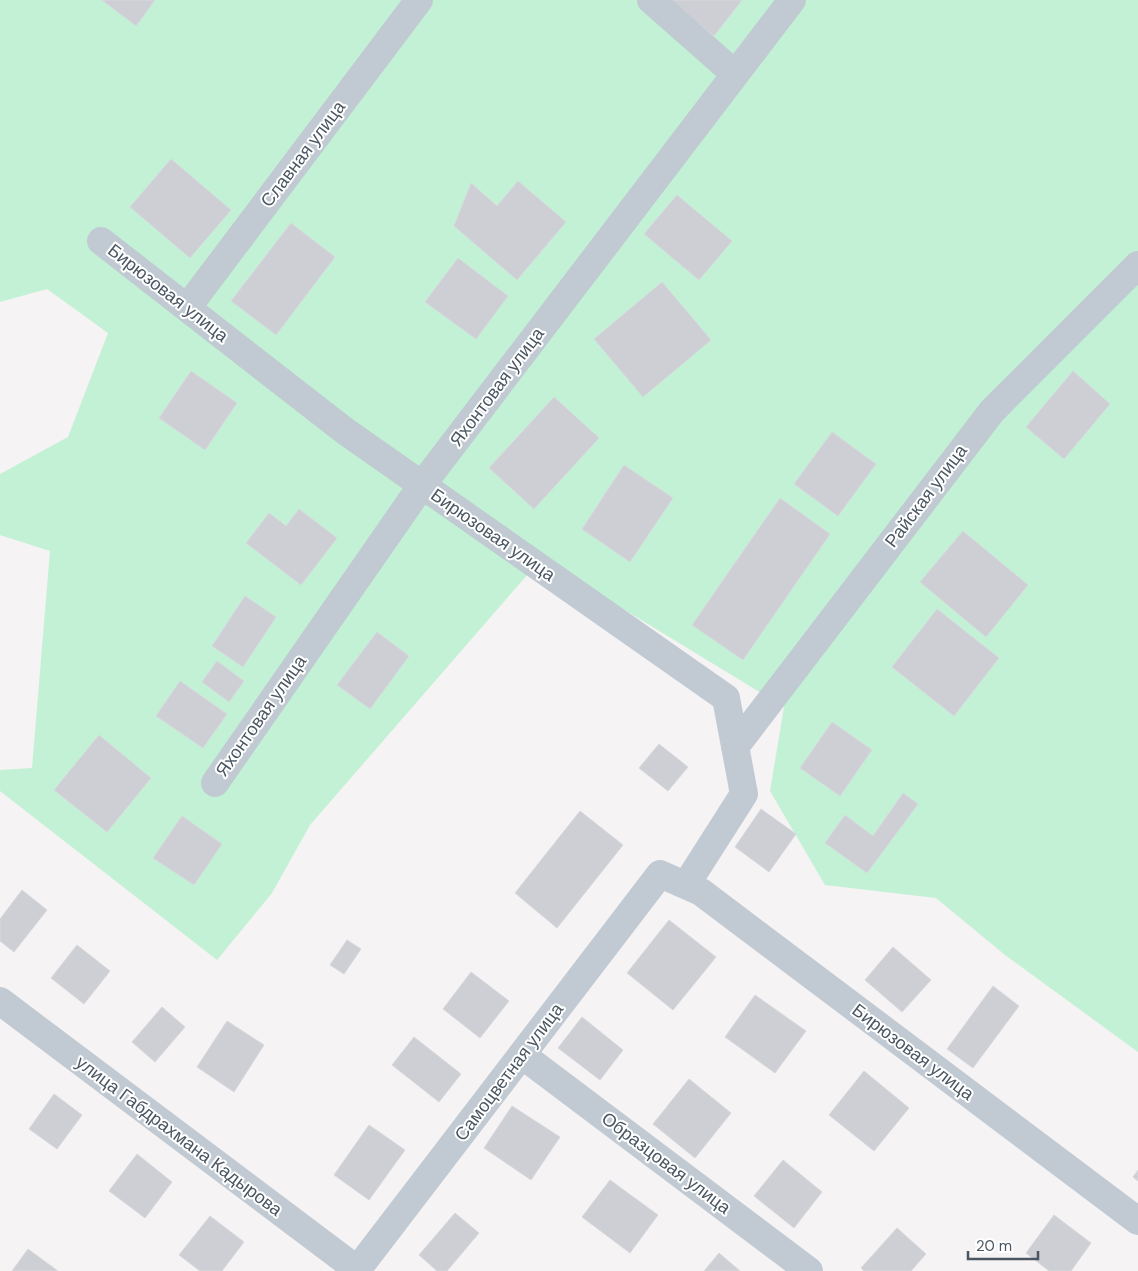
<svg xmlns="http://www.w3.org/2000/svg" width="1138" height="1271" viewBox="0 0 1138 1271" font-family="'DM Sans',sans-serif">
<rect width="100%" height="100%" fill="#f5f3f3"/>
<path fill="#c3f1d5" d="M 0,0 L 1138,0 L 1138,1052 L 1005,955 L 936,898 L 825,885 L 770,791 L 784,707 L 541,559 L 310,825 L 272,893 L 217,960 L 0,791 L 0,770 L 32,768 L 50,551 L 0,535 L 0,474 L 68,437 L 108,333 L 47,289 L 0,302 Z"/>
<path fill="#cdcfd5" stroke="#d7d9de" d="M 102,0 L 155,0 L 136,26 Z
M 669,0 L 742,0 L 714,36 Z
M 171,159 L 231,210 L 190,258 L 130,207 Z
M 518,181 L 566,222 L 517,280 L 454,226 L 471,183 L 497,206 Z
M 677,195 L 732,241 L 699,280 L 644,234 Z
M 291,223 L 335,257 L 276,335 L 231,301 Z
M 458,258 L 508,296 L 476,339 L 425,302 Z
M 662,282 L 711,340 L 643,397 L 594,339 Z
M 191,371 L 237,403 L 205,450 L 159,418 Z
M 1073,371 L 1110,404 L 1064,459 L 1026,427 Z
M 554,397 L 599,438 L 534,509 L 489,468 Z
M 832,432 L 876,464 L 838,516 L 794,484 Z
M 624,465 L 673,498 L 630,562 L 582,529 Z
M 780,498 L 830,534 L 743,660 L 692,625 Z
M 299,509 L 337,538 L 301,585 L 246,543 L 269,513 L 286,526 Z
M 963,531 L 1028,585 L 986,637 L 920,582 Z
M 245,596 L 276,617 L 243,667 L 212,646 Z
M 937,609 L 999,658 L 954,716 L 892,667 Z
M 377,632 L 409,656 L 370,709 L 337,685 Z
M 217,661 L 244,681 L 229,702 L 202,682 Z
M 180,681 L 227,714 L 203,748 L 156,716 Z
M 832,722 L 872,750 L 840,796 L 800,768 Z
M 99,735 L 151,778 L 107,832 L 54,790 Z
M 659,744 L 688,767 L 668,791 L 639,768 Z
M 903,793 L 918,804 L 867,873 L 825,843 L 845,815 L 873,836 Z
M 761,809 L 796,834 L 769,872 L 735,847 Z
M 580,811 L 623,845 L 557,928 L 515,893 Z
M 182,816 L 222,844 L 194,885 L 153,858 Z
M 22,890 L 47,910 L 14,952 L 0,941 L 0,919 Z
M 669,920 L 716,957 L 673,1010 L 627,973 Z
M 347,940 L 361,949 L 344,974 L 330,965 Z
M 77,945 L 110,971 L 84,1004 L 51,978 Z
M 893,947 L 931,980 L 902,1012 L 865,980 Z
M 471,972 L 509,1001 L 480,1038 L 443,1009 Z
M 993,986 L 1019,1006 L 973,1068 L 947,1049 Z
M 755,995 L 806,1031 L 775,1073 L 725,1037 Z
M 162,1007 L 185,1027 L 155,1062 L 132,1042 Z
M 582,1017 L 623,1050 L 600,1080 L 558,1048 Z
M 227,1021 L 264,1045 L 234,1092 L 197,1067 Z
M 414,1037 L 461,1074 L 439,1102 L 392,1065 Z
M 864,1071 L 909,1108 L 874,1151 L 829,1115 Z
M 689,1079 L 731,1113 L 695,1158 L 653,1124 Z
M 54,1094 L 82,1115 L 57,1149 L 29,1129 Z
M 512,1106 L 560,1137 L 531,1180 L 484,1148 Z
M 369,1125 L 405,1150 L 369,1200 L 334,1175 Z
M 137,1154 L 172,1182 L 145,1218 L 109,1191 Z
M 783,1160 L 822,1192 L 794,1228 L 754,1196 Z
M 1138,1170 L 1138,1181 L 1133,1177 Z
M 610,1180 L 658,1215 L 630,1253 L 582,1217 Z
M 455,1213 L 479,1233 L 447,1271 L 437,1271 L 419,1255 Z
M 1054,1215 L 1091,1243 L 1071,1271 L 1049,1271 L 1026,1253 Z
M 210,1216 L 244,1242 L 222,1271 L 200,1271 L 179,1255 Z
M 897,1228 L 926,1254 L 911,1271 L 864,1271 L 861,1268 Z
M 28,1249 L 58,1271 L 12,1271 Z
M 719,1253 L 740,1271 L 704,1271 Z"/>
<g fill="none" stroke-linecap="round" stroke-linejoin="round">
<path stroke="#c1cad2" stroke-width="28" d="M 651,0 L 735,74
M 101,241 L 345,431 L 726,698 L 744,794 L 686,885
M 187,308 L 419,0
M 735,747 L 992,411 L 1138,265
M 215,783 L 422,485 L 792,0
M 0,1001 L 359,1271
M 522,1055 L 809,1271
M 357,1270 L 660,874 L 701,892 L 1138,1221"/>
</g>
<g text-anchor="middle" stroke-width="4" stroke-linejoin="round" paint-order="stroke">
<g font-size="18" fill="#4a5661" stroke="#fff">
<text transform="translate(303 154) rotate(-53)" y="6">Славная улица</text>
<text transform="translate(168 293) rotate(38)" y="6">Бирюзовая улица</text>
<text transform="translate(497 387) rotate(-53)" y="6">Яхонтовая улица</text>
<text transform="translate(926 496) rotate(-53)" y="6">Райская улица</text>
<text transform="translate(493 535) rotate(35)" y="6">Бирюзовая улица</text>
<text transform="translate(261 716) rotate(-55)" y="6">Яхонтовая улица</text>
<text transform="translate(913 1052) rotate(37)" y="6">Бирюзовая улица</text>
<text transform="translate(509 1072) rotate(-53)" y="6">Самоцветная улица</text>
<text transform="translate(179 1136) rotate(37)" y="6">улица Габдрахмана Кадырова</text>
<text transform="translate(666 1163) rotate(37)" y="6">Образцовая улица</text>
</g>
</g>
<path d="M968 1251v8h70v-8" fill="none" stroke="#4a5661" stroke-width="2.5"/>
<text x="976" y="1251" font-size="15" fill="#4a5661" stroke="#ffffff" stroke-width="4" paint-order="stroke">20 m</text>
</svg>
